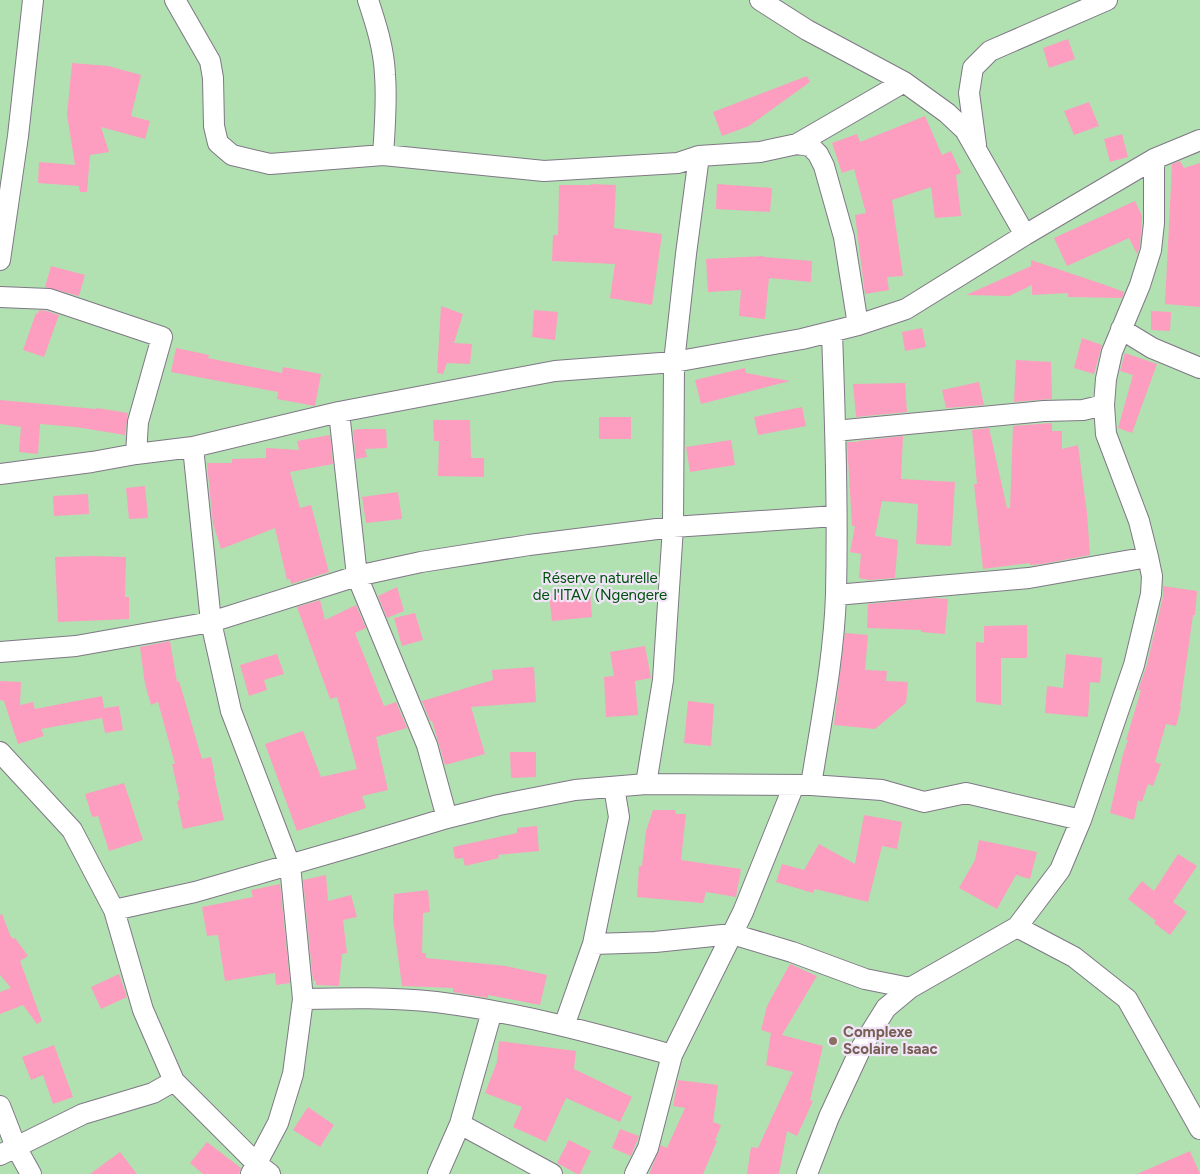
<svg xmlns="http://www.w3.org/2000/svg" width="1200" height="1174" viewBox="0 0 1200 1174" font-family="Figtree,sans-serif">
<rect width="100%" height="100%" fill="#efe5f7"/>
<path fill="#b2e1b1" d="M 0,0 L 1200,0 L 1200,1174 L 0,1174 Z"/>
<path fill="#fd9dc0" d="M 1068,39 L 1075,59 L 1049,68 L 1043,48 Z
M 72,63 L 108,66 L 141,75 L 131,116 L 150,121 L 145,139 L 101,127 L 109,152 L 90,155 L 87,192 L 80,192 L 79,186 L 38,183 L 39,162 L 75,165 L 67,115 Z
M 807,76 L 810,82 L 749,126 L 722,136 L 713,112 Z
M 1089,102 L 1099,126 L 1074,135 L 1064,111 Z
M 925,116 L 942,155 L 951,151 L 961,173 L 956,175 L 961,216 L 935,218 L 931,187 L 892,200 L 903,276 L 887,277 L 889,290 L 865,294 L 855,215 L 866,213 L 854,169 L 842,173 L 832,143 L 857,134 L 860,142 Z
M 1122,134 L 1128,157 L 1110,162 L 1104,139 Z
M 1180,161 L 1184,168 L 1200,163 L 1200,307 L 1165,304 L 1172,164 Z
M 591,184 L 616,185 L 614,228 L 662,234 L 652,305 L 610,298 L 615,264 L 552,261 L 553,235 L 558,235 L 559,185 L 591,185 Z
M 717,184 L 772,188 L 770,212 L 716,209 Z
M 1135,201 L 1142,216 L 1140,246 L 1137,254 L 1129,238 L 1067,266 L 1054,238 Z
M 764,256 L 764,257 L 812,261 L 811,282 L 769,278 L 765,319 L 739,316 L 741,290 L 708,292 L 706,259 Z
M 1031,260 L 1108,286 L 1124,292 L 1122,298 L 1068,297 L 1068,293 L 1032,295 L 1032,285 L 1009,296 L 966,295 L 1031,266 Z
M 51,266 L 85,275 L 79,296 L 45,287 Z
M 441,306 L 463,314 L 454,343 L 472,344 L 470,364 L 447,363 L 443,374 L 437,373 Z
M 39,310 L 47,311 L 59,315 L 44,357 L 23,350 L 36,313 L 38,314 Z
M 534,310 L 558,312 L 555,340 L 532,337 Z
M 1151,311 L 1171,312 L 1170,331 L 1151,330 Z
M 922,328 L 926,347 L 905,351 L 902,332 Z
M 1082,338 L 1102,345 L 1094,374 L 1074,368 Z
M 176,348 L 209,355 L 208,358 L 282,373 L 283,367 L 321,374 L 315,406 L 277,399 L 278,392 L 171,372 Z
M 1125,353 L 1157,364 L 1132,433 L 1118,428 L 1133,375 L 1120,371 Z
M 1016,360 L 1051,362 L 1052,399 L 1014,402 Z
M 745,368 L 746,373 L 790,381 L 701,404 L 695,380 Z
M 979,382 L 984,405 L 946,408 L 942,390 Z
M 905,383 L 907,412 L 856,417 L 853,384 Z
M 0,400 L 96,409 L 97,408 L 128,413 L 125,435 L 76,427 L 40,424 L 38,454 L 19,452 L 21,427 L 0,424 Z
M 802,407 L 806,426 L 758,435 L 754,417 Z
M 599,417 L 631,417 L 631,439 L 599,439 Z
M 433,420 L 470,420 L 471,458 L 484,458 L 484,477 L 438,476 L 439,441 L 434,441 Z
M 1052,423 L 1052,431 L 1062,431 L 1062,449 L 1078,445 L 1087,513 L 1090,555 L 1042,564 L 1030,565 L 1030,563 L 983,569 L 974,484 L 977,484 L 972,430 L 989,428 L 1007,508 L 1010,508 L 1013,426 Z
M 359,429 L 386,429 L 387,448 L 365,449 L 367,457 L 356,459 L 353,430 Z
M 330,435 L 333,464 L 290,472 L 300,508 L 311,505 L 329,572 L 291,584 L 290,579 L 287,580 L 275,528 L 221,549 L 213,524 L 207,463 L 232,463 L 232,459 L 266,458 L 266,448 L 299,450 L 297,441 Z
M 903,436 L 901,479 L 955,482 L 951,546 L 916,544 L 918,504 L 882,501 L 875,536 L 898,540 L 895,578 L 869,580 L 859,578 L 861,554 L 850,552 L 855,526 L 852,526 L 847,442 L 858,442 L 858,441 Z
M 731,440 L 735,465 L 690,472 L 686,447 Z
M 145,486 L 148,518 L 129,519 L 126,488 Z
M 398,492 L 402,519 L 366,523 L 362,497 Z
M 88,494 L 89,514 L 54,516 L 53,496 Z
M 93,556 L 126,557 L 125,597 L 129,597 L 129,619 L 58,622 L 55,557 Z
M 1163,586 L 1197,591 L 1195,615 L 1193,615 L 1180,707 L 1181,707 L 1176,726 L 1166,724 L 1155,762 L 1161,764 L 1153,786 L 1148,784 L 1142,802 L 1138,800 L 1134,820 L 1110,813 L 1123,754 L 1128,740 L 1126,740 L 1141,690 L 1138,690 L 1146,668 L 1163,597 Z
M 397,587 L 404,611 L 387,618 L 378,596 Z
M 590,591 L 592,617 L 552,621 L 549,595 Z
M 932,598 L 948,599 L 945,634 L 921,632 L 921,630 L 867,628 L 868,604 Z
M 320,600 L 325,620 L 356,605 L 366,628 L 355,633 L 384,706 L 396,702 L 407,728 L 376,737 L 388,790 L 362,796 L 366,808 L 297,831 L 265,744 L 303,731 L 321,777 L 357,769 L 337,697 L 330,699 L 297,607 Z
M 415,613 L 423,640 L 402,646 L 394,618 Z
M 1027,625 L 1027,658 L 1001,658 L 1001,705 L 976,702 L 976,642 L 984,643 L 984,626 Z
M 845,633 L 868,635 L 865,670 L 887,671 L 886,681 L 908,682 L 906,703 L 875,729 L 834,725 Z
M 170,641 L 177,682 L 179,681 L 202,759 L 211,757 L 215,776 L 214,776 L 224,820 L 183,829 L 177,801 L 180,800 L 172,764 L 175,764 L 158,702 L 151,705 L 145,684 L 140,647 Z
M 645,646 L 651,678 L 635,681 L 638,715 L 606,717 L 604,677 L 614,676 L 610,652 Z
M 277,654 L 284,674 L 264,680 L 267,690 L 249,696 L 240,665 Z
M 1066,654 L 1102,658 L 1100,683 L 1090,682 L 1088,717 L 1045,713 L 1047,686 L 1063,688 Z
M 534,667 L 536,702 L 471,707 L 485,754 L 445,765 L 432,721 L 430,721 L 422,701 L 493,680 L 492,670 Z
M 0,681 L 21,682 L 20,705 L 33,702 L 35,709 L 102,696 L 104,708 L 119,706 L 123,730 L 105,733 L 102,718 L 41,729 L 44,736 L 18,744 L 4,701 L 0,700 Z
M 688,701 L 714,704 L 711,746 L 684,743 Z
M 510,752 L 536,752 L 536,777 L 511,778 Z
M 124,783 L 143,840 L 109,851 L 98,816 L 92,817 L 85,794 Z
M 653,810 L 675,810 L 676,814 L 686,814 L 681,860 L 741,869 L 736,897 L 706,892 L 703,903 L 637,897 L 639,866 L 642,866 L 646,831 Z
M 864,815 L 902,822 L 897,849 L 882,846 L 868,902 L 815,889 L 813,893 L 776,882 L 782,864 L 804,870 L 819,844 L 855,864 Z
M 537,826 L 539,851 L 498,855 L 499,858 L 465,866 L 463,858 L 455,859 L 453,847 L 517,833 L 517,828 Z
M 979,840 L 1037,852 L 1030,879 L 1016,875 L 997,909 L 959,888 L 975,860 Z
M 1178,854 L 1197,866 L 1173,902 L 1187,912 L 1170,935 L 1154,923 L 1156,921 L 1128,899 L 1142,881 L 1154,891 Z
M 326,875 L 328,901 L 351,895 L 357,917 L 343,920 L 347,953 L 342,954 L 339,986 L 316,985 L 316,980 L 313,981 L 303,880 Z
M 280,884 L 290,983 L 276,985 L 275,973 L 225,981 L 218,935 L 207,936 L 202,907 L 253,897 L 251,890 Z
M 428,890 L 430,912 L 423,913 L 422,953 L 426,953 L 426,958 L 506,966 L 547,975 L 540,1005 L 488,995 L 488,998 L 453,992 L 453,988 L 402,986 L 393,919 L 394,894 Z
M 2,914 L 10,935 L 13,939 L 15,938 L 28,956 L 20,961 L 42,1021 L 37,1024 L 23,1005 L 0,1014 L 0,992 L 11,988 L 0,975 L 0,915 Z
M 790,964 L 817,976 L 782,1035 L 823,1046 L 810,1100 L 813,1101 L 797,1136 L 787,1131 L 779,1174 L 747,1174 L 751,1147 L 758,1148 L 793,1072 L 766,1065 L 771,1033 L 761,1030 L 767,1006 Z
M 119,974 L 127,997 L 101,1009 L 91,987 Z
M 499,1041 L 576,1051 L 574,1069 L 632,1097 L 620,1122 L 566,1098 L 546,1142 L 513,1127 L 522,1107 L 485,1093 L 497,1062 Z
M 54,1045 L 73,1097 L 53,1104 L 43,1075 L 31,1080 L 22,1057 Z
M 678,1080 L 718,1085 L 713,1122 L 721,1125 L 715,1141 L 717,1141 L 703,1174 L 649,1174 L 661,1145 L 667,1148 L 685,1108 L 673,1106 Z
M 308,1107 L 334,1125 L 320,1147 L 293,1130 Z
M 620,1129 L 639,1136 L 631,1156 L 612,1148 Z
M 569,1140 L 591,1151 L 580,1174 L 577,1174 L 557,1163 Z
M 207,1142 L 241,1168 L 239,1174 L 203,1174 L 190,1163 Z
M 1190,1151 L 1200,1174 L 1137,1174 Z
M 120,1152 L 137,1174 L 90,1174 Z"/>
<g fill="none" stroke-linecap="round" stroke-linejoin="round">
<defs>
<path id="minor" d="M 175,0 L 210,61 L 213,78 L 214,126 L 218,143 L 232,155 L 270,164 L 383,155 L 544,171 L 678,163 L 699,156 L 760,152 L 797,144 L 810,146 L 818,154 L 824,166 L 844,237 L 858,325
M 368,0 C 376,24 384,49 385,75 C 387,101 385,128 383,155
M 760,0 L 807,30 L 904,82 L 947,113 L 965,130 L 1025,235
M 797,144 L 904,82
M 976,145 L 969,93 L 973,68 L 990,51 L 1107,0
M 0,260 L 18,136 L 33,0
M 0,297 L 49,299 L 162,337 L 138,422 L 136,454
M 1121,329 L 1152,348 L 1200,368
M 339,412 L 357,576 L 427,745 L 447,818
M 835,431 L 1044,411 L 1083,410 L 1104,405
M 193,447 L 211,622 L 231,711 L 290,865 L 303,999 L 293,1074 L 278,1123 L 251,1174
M 0,474 L 92,462 L 136,454 L 193,447 L 339,412 L 555,371 L 674,362 L 802,339 L 858,325 L 906,309 L 1025,235 L 1154,159 L 1200,140
M 836,595 L 1029,578 L 1148,557
M 0,652 L 76,646 L 211,622 L 357,576 L 421,562 L 529,545 L 673,527 L 836,516
M 0,752 L 72,830 L 114,910 L 143,1010 L 174,1081 L 257,1164 L 270,1174
M 646,784 L 663,680 L 673,527 L 674,362 L 686,254 L 699,156
M 811,785 C 821,722 834,658 836,594 C 838,507 835,419 832,332
M 614,787 L 619,817 L 593,944 L 655,942 L 732,934 L 792,952 L 865,979 L 910,988
M 114,910 L 195,892 L 358,845 L 447,818 L 499,805 L 575,790 L 646,784 L 811,785 L 882,790 L 924,802 L 966,793 L 1081,820
M 1017,927 L 1074,957 L 1127,999 L 1200,1129
M 303,999 C 347,998 391,997 436,1002 C 516,1012 594,1033 672,1055 L 743,912 L 794,785
M 564,1026 L 593,944
M 0,1106 L 16,1147 L 31,1174
M 460,1124 L 552,1174
M 0,1155 L 83,1114 L 153,1093 L 174,1081
M 438,1174 L 460,1124 L 492,1011
M 635,1174 L 648,1148 L 672,1055
M 807,1174 L 829,1117 L 861,1048 L 886,1008 L 910,988 L 1017,927 L 1060,870 L 1081,820 L 1134,665 L 1151,594 L 1152,576 L 1148,557 L 1139,521 L 1106,434 L 1104,405 L 1106,379 L 1112,352 L 1140,285 L 1151,250 L 1154,223 L 1154,159"/>
</defs>
<use href="#minor" stroke="#7f7786" stroke-width="22"/>
<use href="#minor" stroke="#fff" stroke-width="20"/>
</g>
<circle fill="#8d6e63" stroke="#efe5f7" stroke-width="2" cx="833" cy="1041" r="5"/>
<g text-anchor="middle" stroke-width="4.5" stroke-linejoin="round" paint-order="stroke">
<g font-size="15" fill="#004f0c" stroke="#efe5f7">
<text x="600" y="583">Réserve naturelle<tspan x="600" dy="17">de l'ITAV (Ngengere</tspan></text>
</g>
<g font-size="15" font-weight="bold" fill="#785e54" stroke="#efe5f7" text-anchor="start">
<text x="843" y="1037">Complexe<tspan x="843" dy="17">Scolaire Isaac</tspan></text>
</g>
</g>
</svg>
